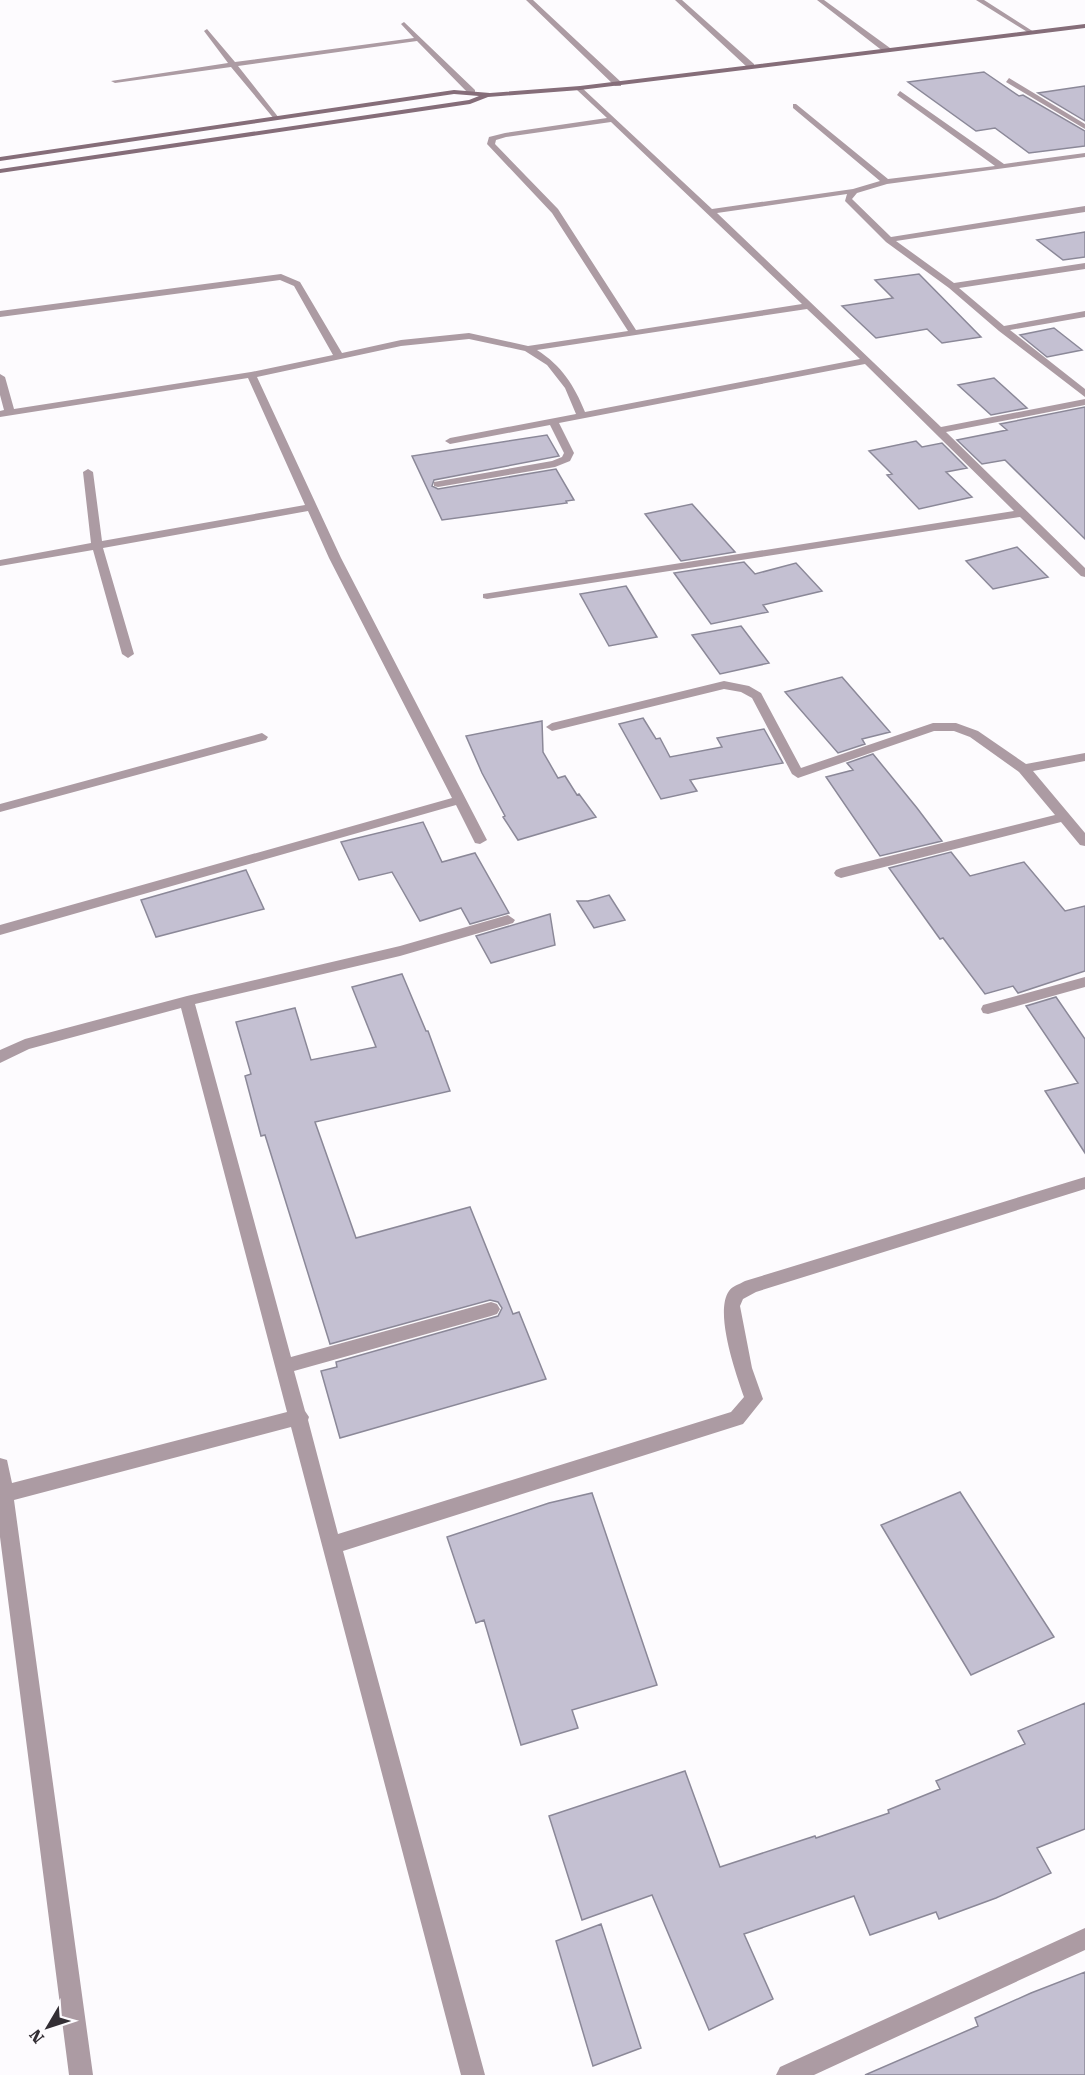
<svg xmlns="http://www.w3.org/2000/svg" width="1085" height="2075" viewBox="0 0 1085 2075" font-family="'Roboto Serif',serif">
<rect width="100%" height="100%" fill="#fdfbfe"/>
<path fill="#c4c0d2" stroke="#8b8898" stroke-width="1.5" d="M 984,72 L 1019,96 L 1023,95 L 1085,131 L 1085,146 L 1029,153 L 995,128 L 976,131 L 908,82 Z
M 1085,86 L 1085,121 L 1038,93 Z
M 1085,232 L 1085,257 L 1063,260 L 1037,240 Z
M 919,274 L 981,337 L 942,343 L 927,329 L 876,338 L 842,306 L 893,298 L 875,280 Z
M 1054,328 L 1082,350 L 1047,357 L 1020,335 Z
M 994,378 L 1027,408 L 991,415 L 958,385 Z
M 1085,407 L 1085,539 L 1005,460 L 982,464 L 957,440 L 1007,430 L 1000,424 Z
M 547,435 L 559,456 L 434,480 L 432,486 L 438,489 L 556,469 L 574,500 L 566,501 L 567,503 L 442,520 L 412,456 Z
M 916,441 L 922,447 L 942,443 L 967,468 L 946,472 L 972,497 L 919,509 L 887,475 L 892,474 L 869,451 Z
M 692,504 L 735,552 L 681,561 L 645,514 Z
M 1017,547 L 1048,577 L 993,589 L 966,561 Z
M 744,562 L 755,574 L 796,563 L 822,591 L 763,605 L 768,612 L 711,624 L 674,573 Z
M 626,586 L 657,637 L 609,646 L 580,594 Z
M 741,626 L 769,663 L 720,674 L 692,635 Z
M 842,677 L 890,732 L 862,739 L 865,744 L 838,753 L 785,692 Z
M 643,718 L 656,739 L 660,738 L 670,757 L 722,747 L 717,738 L 764,729 L 783,763 L 690,780 L 697,791 L 661,799 L 619,724 Z
M 542,721 L 543,752 L 558,778 L 565,776 L 577,795 L 579,794 L 596,817 L 518,840 L 503,817 L 505,816 L 482,773 L 466,736 Z
M 873,754 L 917,808 L 942,841 L 880,856 L 826,777 L 853,770 L 847,763 Z
M 423,822 L 442,862 L 475,853 L 509,913 L 470,924 L 461,908 L 420,921 L 392,872 L 359,880 L 341,842 Z
M 951,852 L 970,876 L 1024,862 L 1065,911 L 1085,906 L 1085,971 L 1018,993 L 1013,986 L 985,994 L 943,938 L 940,939 L 889,868 Z
M 246,870 L 264,909 L 156,937 L 141,900 Z
M 609,895 L 625,920 L 594,928 L 577,901 L 588,901 Z
M 550,914 L 555,945 L 491,963 L 476,936 Z
M 402,974 L 426,1031 L 428,1031 L 450,1091 L 315,1122 L 356,1238 L 470,1207 L 513,1314 L 519,1312 L 546,1379 L 340,1438 L 321,1371 L 337,1367 L 336,1362 L 498,1316 L 502,1308 L 498,1302 L 490,1300 L 330,1344 L 265,1135 L 261,1136 L 245,1076 L 251,1074 L 236,1022 L 295,1008 L 311,1060 L 376,1047 L 352,987 Z
M 1056,997 L 1085,1039 L 1085,1153 L 1045,1091 L 1078,1083 L 1026,1006 Z
M 960,1492 L 1054,1637 L 971,1675 L 881,1525 Z
M 592,1493 L 657,1685 L 572,1710 L 578,1728 L 521,1745 L 484,1620 L 476,1623 L 447,1537 L 549,1503 Z
M 1085,1703 L 1085,1829 L 1037,1848 L 1051,1873 L 996,1898 L 939,1919 L 936,1912 L 870,1935 L 854,1896 L 744,1934 L 773,1999 L 709,2030 L 652,1895 L 582,1920 L 549,1816 L 685,1771 L 720,1867 L 815,1836 L 816,1838 L 889,1813 L 888,1810 L 940,1789 L 936,1781 L 1025,1744 L 1018,1731 Z
M 601,1924 L 641,2048 L 593,2066 L 556,1941 Z
M 1085,1972 L 1085,2075 L 865,2075 L 978,2026 L 975,2018 L 1031,1993 Z"/>
<g fill="none" stroke-linecap="round" stroke-linejoin="round">
<path fill="#ac9ba3" fill-rule="evenodd" d="M 526,0 L 533,0 L 621,82 L 621,86 L 615,86 Z
M 675,0 L 682,0 L 754,64 L 754,68 L 748,68 Z
M 817,0 L 824,0 L 890,48 L 890,52 L 884,52 Z
M 976,0 L 984,0 L 1034,32 L 1029,33 Z
M 404,22 L 475,90 L 475,94 L 469,94 L 417,41 L 238,66 L 279,118 L 275,120 L 231,67 L 115,83 L 111,81 L 228,63 L 204,31 L 207,29 L 235,62 L 414,38 L 401,24 Z
M 1009,78 L 1085,124 L 1085,129 L 1006,82 Z
M 580,86 L 712,209 L 853,189 L 880,181 L 793,108 L 793,104 L 796,104 L 888,179 L 995,166 L 897,95 L 900,91 L 1004,164 L 1085,153 L 1085,157 L 887,184 L 857,193 L 852,199 L 891,237 L 1085,206 L 1085,212 L 896,241 L 954,283 L 1085,263 L 1085,269 L 959,288 L 1004,326 L 1085,311 L 1085,317 L 1010,330 L 1085,389 L 1085,397 L 999,331 L 949,288 L 886,242 L 845,201 L 847,194 L 717,213 L 941,427 L 1085,399 L 1085,405 L 946,432 L 1085,568 L 1085,577 L 1081,576 L 1020,517 L 487,599 L 483,598 L 483,594 L 1014,511 L 865,364 L 559,423 L 574,453 L 570,461 L 555,467 L 438,487 L 434,486 L 434,482 L 552,461 L 562,457 L 564,453 L 550,425 L 450,444 L 445,441 L 450,438 L 576,414 L 565,388 L 547,365 L 525,351 L 469,339 L 401,346 L 257,377 L 341,558 L 487,840 L 480,844 L 475,843 L 456,805 L 0,935 L 0,925 L 452,798 L 329,558 L 308,511 L 103,548 L 134,654 L 128,658 L 122,654 L 93,550 L 0,566 L 0,560 L 91,543 L 83,472 L 88,469 L 93,472 L 102,541 L 305,505 L 248,378 L 0,417 L 0,411 L 4,410 L 0,395 L 0,374 L 5,377 L 14,409 L 251,372 L 333,355 L 294,286 L 280,280 L 0,317 L 0,311 L 281,274 L 300,282 L 342,353 L 401,340 L 469,333 L 528,346 L 628,331 L 552,213 L 487,144 L 489,137 L 505,133 L 607,118 L 577,90 ZM 611,122 L 802,304 L 636,330 L 558,209 L 495,144 L 496,140 L 506,137 ZM 807,309 L 860,359 L 585,412 C 574,385 562,366 537,350 Z
M 724,681 L 749,686 L 761,693 L 801,768 L 933,723 L 956,723 L 978,731 L 1026,764 L 1085,753 L 1085,761 L 1033,771 L 1085,833 L 1085,846 L 1080,845 L 1061,822 L 841,878 L 836,876 L 834,873 L 836,870 L 841,868 L 1055,815 L 1019,772 L 970,737 L 954,731 L 934,731 L 798,778 L 792,774 L 752,698 L 741,692 L 724,689 L 552,731 L 546,727 L 552,723 Z
M 262,733 L 268,737 L 266,740 L 0,812 L 0,804 Z
M 508,915 L 515,920 L 513,923 L 400,956 L 195,1004 L 291,1357 L 491,1302 L 497,1304 L 500,1309 L 497,1314 L 491,1316 L 294,1371 L 305,1411 L 309,1417 L 308,1420 L 338,1534 L 731,1412 L 744,1397 C 736,1374 714,1312 729,1291 C 732,1286 740,1284 745,1281 L 1085,1177 L 1085,1189 L 756,1292 L 743,1299 L 740,1306 L 752,1368 L 763,1399 L 743,1424 L 343,1551 L 485,2075 L 461,2075 L 291,1427 L 14,1500 L 93,2075 L 69,2075 L 0,1537 L 0,1458 L 7,1460 L 12,1483 L 287,1412 L 181,1008 L 29,1049 L 0,1063 L 0,1050 L 25,1039 L 187,996 L 400,946 Z
M 1085,977 L 1085,987 L 988,1014 L 983,1013 L 981,1009 L 983,1005 Z
M 1085,1928 L 1085,1950 L 814,2075 L 776,2075 L 780,2067 Z"/>
<path fill="#856d79" fill-rule="evenodd" d="M 1085,24 L 1085,28 L 580,90 L 488,97 L 470,104 L 0,173 L 0,169 L 469,100 L 479,96 L 454,94 L 0,161 L 0,157 L 454,90 L 490,93 L 580,86 Z"/>
</g>
<g transform="translate(48 2027) rotate(231)" stroke="#fdfbfe" stroke-width="4.5" paint-order="stroke">
<path d="M0-4.5L10 22L0 15L-10 22Z" fill="#332e34"/>
<text y="-9" font-size="16" font-weight="bold" text-anchor="middle" fill="#332e34">N</text>
</g>
</svg>
